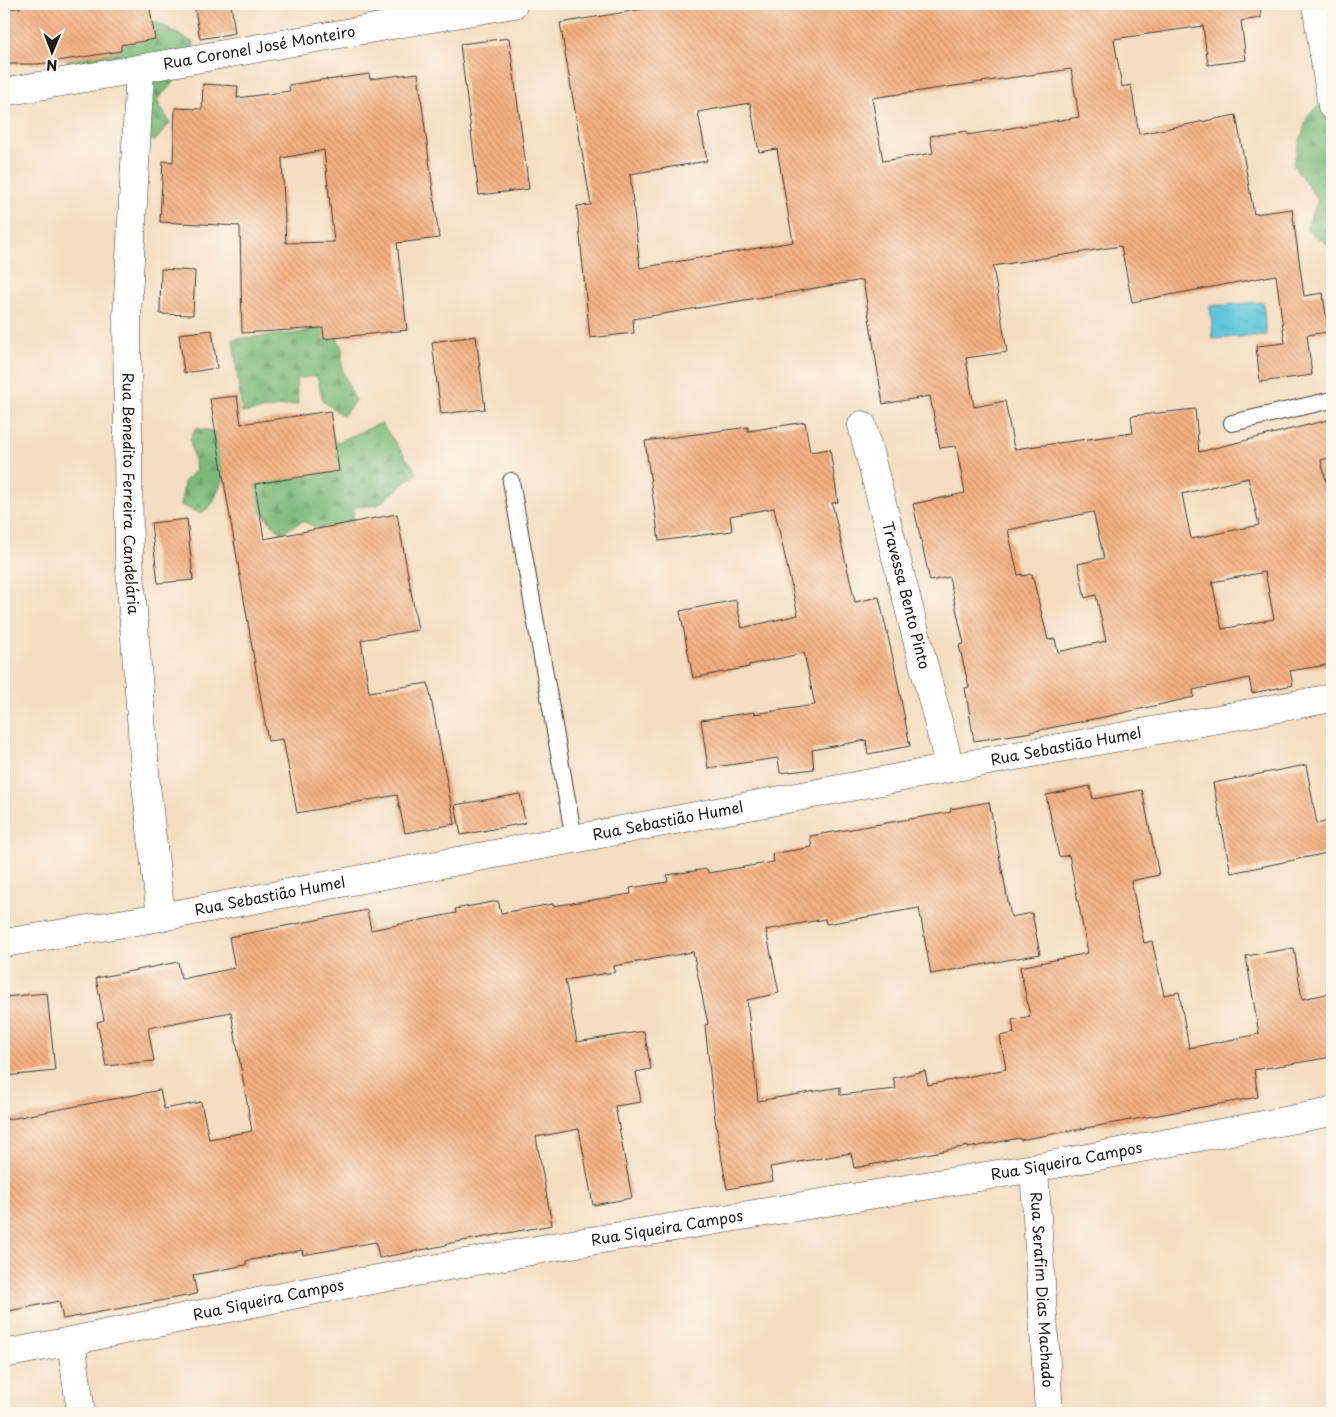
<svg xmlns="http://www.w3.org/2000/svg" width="1336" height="1417" viewBox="0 0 1336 1417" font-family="'Playpen Sans',sans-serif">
<defs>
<pattern id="forest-firs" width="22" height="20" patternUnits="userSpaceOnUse" patternTransform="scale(1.25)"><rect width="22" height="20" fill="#7ab97a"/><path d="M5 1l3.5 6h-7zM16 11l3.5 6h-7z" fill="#699e69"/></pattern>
<pattern id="water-ripples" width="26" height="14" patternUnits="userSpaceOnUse" patternTransform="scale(1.25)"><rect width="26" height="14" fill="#5fc6dc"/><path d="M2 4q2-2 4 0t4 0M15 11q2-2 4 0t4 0" fill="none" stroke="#52aabc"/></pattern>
<pattern id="building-back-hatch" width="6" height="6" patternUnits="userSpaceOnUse" patternTransform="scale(1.25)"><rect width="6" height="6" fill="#f2ae7f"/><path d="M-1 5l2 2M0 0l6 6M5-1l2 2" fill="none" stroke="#cf956d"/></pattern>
</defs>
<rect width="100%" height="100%" fill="#fbf7ec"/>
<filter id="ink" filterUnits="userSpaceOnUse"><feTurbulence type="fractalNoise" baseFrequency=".02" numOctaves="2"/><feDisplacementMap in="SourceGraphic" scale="10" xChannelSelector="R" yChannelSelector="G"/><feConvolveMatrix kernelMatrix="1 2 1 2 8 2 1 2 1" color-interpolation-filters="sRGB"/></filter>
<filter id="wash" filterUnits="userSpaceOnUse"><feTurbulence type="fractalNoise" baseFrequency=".0096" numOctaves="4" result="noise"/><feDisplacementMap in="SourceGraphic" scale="20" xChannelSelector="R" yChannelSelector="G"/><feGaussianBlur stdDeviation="1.12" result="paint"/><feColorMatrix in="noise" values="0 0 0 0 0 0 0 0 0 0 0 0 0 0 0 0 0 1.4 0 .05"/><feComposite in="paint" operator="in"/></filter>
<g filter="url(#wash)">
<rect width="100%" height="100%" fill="#f4ddc0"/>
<path fill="url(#forest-firs)" stroke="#4b6a4b" d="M 157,22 L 194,43 L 189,66 L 157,100 L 170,123 L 155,141 L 134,136 L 133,82 L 70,73 L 60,68 L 95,37 L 138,40 Z
M 1331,96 L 1332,243 L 1329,245 L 1306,229 L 1318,201 L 1293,164 L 1308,115 Z
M 330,321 L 342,349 L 342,369 L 355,401 L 343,416 L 323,401 L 317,376 L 296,379 L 298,404 L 242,413 L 233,339 L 299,333 Z
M 381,423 L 417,473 L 378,505 L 354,507 L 353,524 L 317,528 L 303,521 L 281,533 L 253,504 L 256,483 L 302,445 L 338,442 Z
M 195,428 L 217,432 L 224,476 L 213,503 L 201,514 L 181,505 L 184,482 L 196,470 L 190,440 Z"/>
<path fill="url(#water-ripples)" stroke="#3e717c" d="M 1263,302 L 1266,335 L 1213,339 L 1210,306 Z"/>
<g id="blocks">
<path fill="url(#building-back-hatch)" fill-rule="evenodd" d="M 20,4 L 149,4 L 155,39 L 121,45 L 121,51 L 39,64 L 4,64 L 4,9 L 20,8 Z
M 194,4 L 231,4 L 235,33 L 200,39 Z
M 674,4 L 1260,4 L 1261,18 L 1241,21 L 1246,60 L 1208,65 L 1203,26 L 1114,39 L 1122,87 L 1131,85 L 1139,134 L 1236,115 L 1254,214 L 1292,209 L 1304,296 L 1323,293 L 1328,332 L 1307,335 L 1312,375 L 1260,382 L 1256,346 L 1285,343 L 1276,275 L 1132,302 L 1121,246 L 993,266 L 1007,352 L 966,358 L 974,407 L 1005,401 L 1014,449 L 1133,433 L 1131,416 L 1195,409 L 1199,452 L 1332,419 L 1332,457 L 1321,460 L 1332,507 L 1332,575 L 1327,577 L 1332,611 L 1332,664 L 1290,671 L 1293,685 L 1252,693 L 1249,678 L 1193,690 L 1194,697 L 1118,714 L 1026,733 L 974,741 L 965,688 L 969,687 L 959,645 L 964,644 L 949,577 L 930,581 L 913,504 L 965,493 L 956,446 L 940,448 L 930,396 L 883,404 L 863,280 L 633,319 L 634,333 L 590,338 L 577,206 L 591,205 L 560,23 ZM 1071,69 L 1079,117 L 967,135 L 967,131 L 930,136 L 933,153 L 883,161 L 872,98 ZM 750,103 L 759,152 L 777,149 L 793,242 L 640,268 L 630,174 L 707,161 L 698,112 ZM 1248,478 L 1259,525 L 1191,539 L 1182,494 ZM 1093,512 L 1104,558 L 1078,564 L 1085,598 L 1096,595 L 1106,641 L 1058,652 L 1055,639 L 1048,640 L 1032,574 L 1022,576 L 1022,574 L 1018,575 L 1008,530 ZM 1265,572 L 1274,619 L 1222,629 L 1212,582 Z
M 509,38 L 529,189 L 479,195 L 460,44 Z
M 418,73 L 439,238 L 397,243 L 407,330 L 324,339 L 323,328 L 242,333 L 240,226 L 160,222 L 163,161 L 173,162 L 175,108 L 202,109 L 203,84 L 238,86 L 237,98 L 290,91 L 289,85 L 327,79 L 327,80 L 369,74 L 370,79 ZM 324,150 L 334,242 L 286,243 L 282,158 Z
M 161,269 L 195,271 L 193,315 L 160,314 Z
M 212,330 L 217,368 L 184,373 L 179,334 Z
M 476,336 L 485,409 L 441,414 L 432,342 Z
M 237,396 L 241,424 L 330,411 L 339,471 L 255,484 L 264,539 L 397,514 L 418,630 L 361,640 L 369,692 L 428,683 L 455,824 L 405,833 L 397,795 L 297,813 L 283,739 L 268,741 L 210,399 Z
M 805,422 L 810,452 L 830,449 L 838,502 L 832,503 L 855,602 L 879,597 L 894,663 L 910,746 L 868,754 L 866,740 L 812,750 L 814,769 L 780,773 L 778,758 L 708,768 L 701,720 L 754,712 L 754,714 L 815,705 L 804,653 L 749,665 L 749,667 L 693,678 L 680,611 L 736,600 L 742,628 L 798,615 L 774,508 L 730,516 L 732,531 L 659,541 L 645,441 L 748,427 L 748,431 Z
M 187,519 L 193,580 L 158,583 L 151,523 Z
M 1306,765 L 1317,824 L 1332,820 L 1332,852 L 1231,873 L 1213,783 Z
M 1090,786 L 1093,799 L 1142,790 L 1159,875 L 1131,881 L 1144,943 L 1152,941 L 1164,995 L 1179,992 L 1189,1048 L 1259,1034 L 1246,956 L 1294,948 L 1302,999 L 1332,993 L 1332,1057 L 1254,1070 L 1258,1097 L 1020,1140 L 1019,1138 L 968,1148 L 968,1146 L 854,1168 L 851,1153 L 770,1167 L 773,1181 L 727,1189 L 715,1119 L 705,1025 L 708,1024 L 693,952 L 614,966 L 615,972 L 565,980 L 577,1042 L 644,1031 L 651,1069 L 636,1072 L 641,1102 L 615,1106 L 632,1198 L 593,1205 L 579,1129 L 536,1137 L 552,1225 L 446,1244 L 447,1245 L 379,1258 L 376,1242 L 303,1255 L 302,1250 L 246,1261 L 246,1265 L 193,1275 L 197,1294 L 63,1319 L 59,1301 L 4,1312 L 4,1120 L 160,1090 L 164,1109 L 201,1102 L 209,1139 L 252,1131 L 231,1012 L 148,1028 L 154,1061 L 106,1066 L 97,1022 L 104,1020 L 96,978 L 178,962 L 181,979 L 235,968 L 229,937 L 367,910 L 371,930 L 456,913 L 455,909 L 498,901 L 501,913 L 553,904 L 553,906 L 631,894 L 630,888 L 668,882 L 667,875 L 707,869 L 708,873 L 774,862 L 772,854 L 812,847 L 810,836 L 951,812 L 950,809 L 989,802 L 1011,917 L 1032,913 L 1040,954 L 931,974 L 919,908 L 826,924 L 825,919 L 766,930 L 779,993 L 747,1000 L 758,1101 L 840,1087 L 840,1095 L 896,1089 L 893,1078 L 925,1071 L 928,1085 L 1006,1069 L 1000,1036 L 1014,1033 L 1012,1020 L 1030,1016 L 1020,967 L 1088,953 L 1069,855 L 1059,857 L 1046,795 Z
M 520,794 L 525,823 L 461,835 L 455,805 Z
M 47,993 L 55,1071 L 6,1076 L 4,1049 L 4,997 Z"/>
</g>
</g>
<g filter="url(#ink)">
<use href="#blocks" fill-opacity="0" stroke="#3c3935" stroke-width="1"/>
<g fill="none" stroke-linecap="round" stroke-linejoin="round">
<defs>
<path id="service" d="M 1232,423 L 1332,400
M 511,481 L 574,839"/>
<g id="minor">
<path d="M 1316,4 L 1332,106"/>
<path id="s1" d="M 140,69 L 127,316 L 129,558 L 146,784 L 161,917"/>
<path id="s2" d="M 4,92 L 514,4"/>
<path id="s3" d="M 862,425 L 950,768"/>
<path id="s4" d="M 1034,1168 L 1049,1413"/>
<path d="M 71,1341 L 81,1413"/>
<path id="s5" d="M 4,1354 L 71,1341 L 311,1291 L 553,1247 L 1034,1168 L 1332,1112"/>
</g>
<g id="tertiary">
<path id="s6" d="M 4,943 L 161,917 L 950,768 L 1332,698"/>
</g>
</defs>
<use href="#service" stroke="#3c3935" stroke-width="18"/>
<use href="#minor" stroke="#3c3935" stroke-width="29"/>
<use href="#tertiary" stroke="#3c3935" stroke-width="29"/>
<use href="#service" stroke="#fff" stroke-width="16"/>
<use href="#minor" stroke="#fff" stroke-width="28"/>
<use href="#tertiary" stroke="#fff" stroke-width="28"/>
</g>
</g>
<g text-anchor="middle" stroke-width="4" stroke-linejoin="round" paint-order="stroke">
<g font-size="15" fill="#1c1c1c" stroke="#fbf7ec">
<text dy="5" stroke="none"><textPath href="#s2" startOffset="259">Rua Coronel José Monteiro</textPath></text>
<text dy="5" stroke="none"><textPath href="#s1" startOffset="425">Rua Benedito Ferreira Candelária</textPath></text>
<text dy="5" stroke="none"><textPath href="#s3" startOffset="176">Travessa Bento Pinto</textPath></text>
<text dy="5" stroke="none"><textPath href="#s6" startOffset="1080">Rua Sebastião Humel</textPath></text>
<text dy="5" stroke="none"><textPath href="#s6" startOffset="675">Rua Sebastião Humel</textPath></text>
<text dy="5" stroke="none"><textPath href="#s6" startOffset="270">Rua Sebastião Humel</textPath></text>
<text dy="5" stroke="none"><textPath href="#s5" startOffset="1080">Rua Siqueira Campos</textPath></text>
<text dy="5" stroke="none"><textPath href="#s5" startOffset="675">Rua Siqueira Campos</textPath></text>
<text dy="5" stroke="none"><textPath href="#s4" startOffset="122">Rua Serafim Dias Machado</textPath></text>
<text dy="5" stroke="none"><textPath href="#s5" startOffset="270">Rua Siqueira Campos</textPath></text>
</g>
</g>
<rect width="1336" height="1417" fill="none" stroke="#fbf7ec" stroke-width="20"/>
<g transform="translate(52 52) rotate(181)" stroke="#fbf7ec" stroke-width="4" paint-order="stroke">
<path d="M0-4L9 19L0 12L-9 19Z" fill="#1c1c1c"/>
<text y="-8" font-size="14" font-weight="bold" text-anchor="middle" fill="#1c1c1c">N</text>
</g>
</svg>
